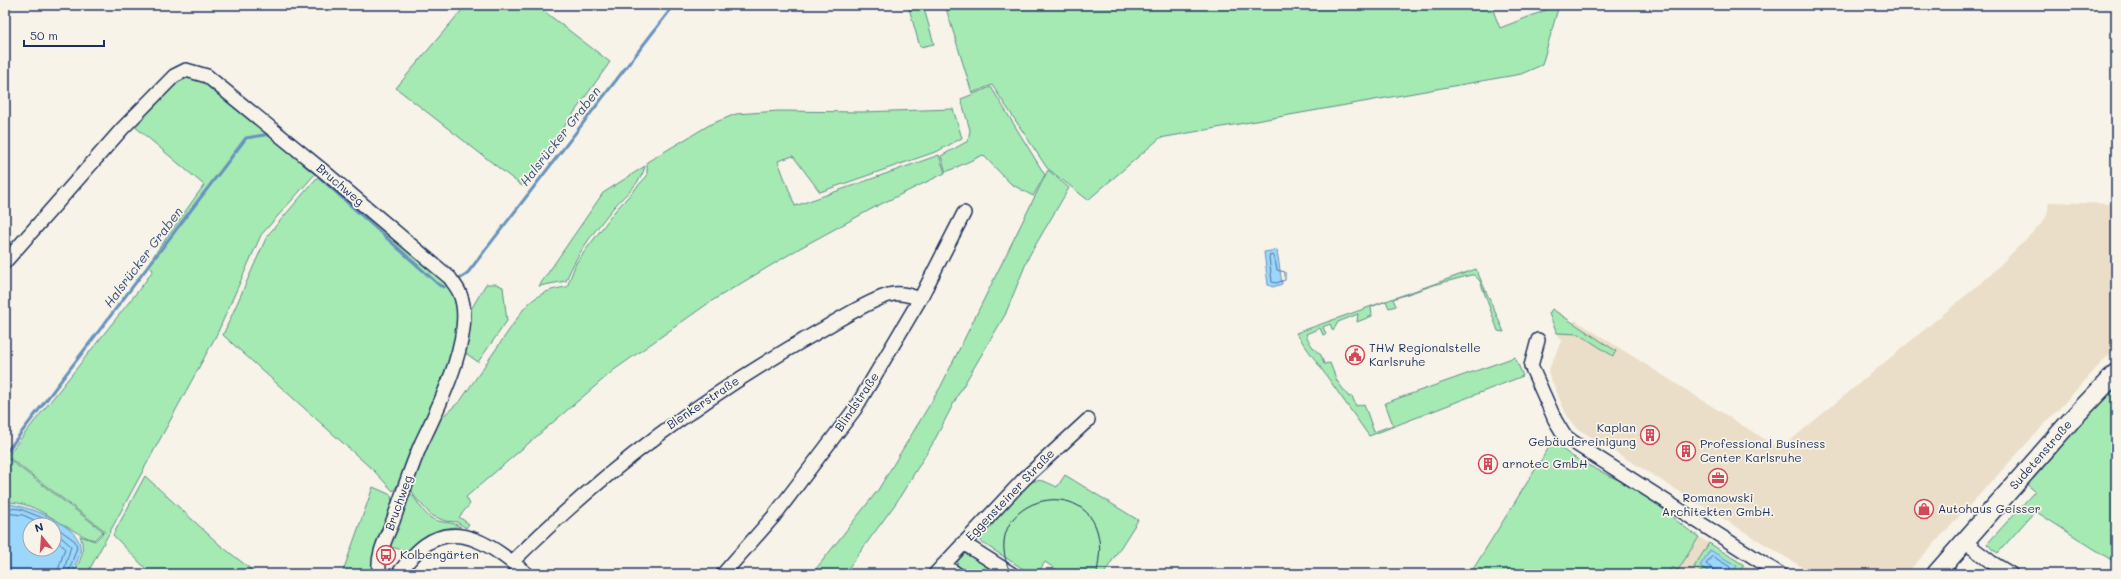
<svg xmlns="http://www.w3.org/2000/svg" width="2121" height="579" viewBox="0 0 2121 579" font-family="Mali,sans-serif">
<rect width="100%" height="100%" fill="#f7f3e8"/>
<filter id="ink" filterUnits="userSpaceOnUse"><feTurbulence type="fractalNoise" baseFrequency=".025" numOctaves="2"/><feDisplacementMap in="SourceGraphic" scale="8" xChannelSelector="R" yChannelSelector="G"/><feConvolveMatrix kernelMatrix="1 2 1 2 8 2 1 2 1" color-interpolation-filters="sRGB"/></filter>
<g filter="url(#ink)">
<path fill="#eadec8" d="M 2049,202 L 2116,204 L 2116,347 L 1906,574 L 1813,574 L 1578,429 L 1566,414 L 1548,372 L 1561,341 L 1549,314 L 1552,309 L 1573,324 L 1575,320 L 1780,449 L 1988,277 L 2043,222 L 2047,215 Z
M 1699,537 L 1759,574 L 1668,574 L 1672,567 L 1678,570 Z"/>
<path fill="#a5e9b3" stroke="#608c88" d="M 466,5 L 536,5 L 610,62 L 522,186 L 396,88 Z
M 908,5 L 923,5 L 934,44 L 920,47 Z
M 945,5 L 1493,5 L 1494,13 L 1500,28 L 1559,5 L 1542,65 L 1521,74 L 1160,138 L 1088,200 L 1047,168 L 992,85 L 972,93 Z
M 187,77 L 204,80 L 316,173 L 261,235 L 217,334 L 87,574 L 73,574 C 80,561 86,551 80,536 L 95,541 L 105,531 L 7,456 L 145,282 L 153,270 L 147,265 L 204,185 L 133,125 L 170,85 Z
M 991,87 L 1045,175 L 1033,196 L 1011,184 L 983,155 L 946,172 L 941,156 L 968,141 L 970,130 L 961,99 Z
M 953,109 L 962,138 L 938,151 L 820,192 L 793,156 L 778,161 L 795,206 L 939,155 L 945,173 L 877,206 L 800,248 L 710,302 L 614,370 L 466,497 L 470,504 L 459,517 L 469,524 L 466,528 L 457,522 L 445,521 L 431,515 L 414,496 L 410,485 L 426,443 L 440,419 L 461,400 L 525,307 C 538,294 549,289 567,287 L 576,263 L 615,211 L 647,176 L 647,162 L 711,124 L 736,114 L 779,111 L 862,112 Z
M 645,166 C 641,184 626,193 614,207 C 596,229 576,254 566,281 L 539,286 L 603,193 Z
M 1048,170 L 1069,188 L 1029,256 L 1005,315 L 959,393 L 933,443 L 896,503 L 844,574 L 812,574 L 878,490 L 941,386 Z
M 321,173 L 454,291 L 460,321 L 448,369 L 402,480 L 393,491 L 374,471 L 223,335 L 267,236 Z
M 1476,269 L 1504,332 L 1498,331 L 1480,281 L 1474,275 L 1471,275 L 1434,285 L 1393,299 L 1396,306 L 1389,308 L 1386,301 L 1371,307 L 1372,316 L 1357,322 L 1358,314 L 1338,322 L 1333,331 L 1330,324 L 1323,327 L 1326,334 L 1323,335 L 1320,328 L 1306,334 C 1309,343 1314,350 1321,355 L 1324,364 L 1330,363 L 1337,381 L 1349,397 L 1352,396 L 1356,406 L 1364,404 L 1374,432 L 1393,425 L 1385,403 L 1515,357 L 1523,376 L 1369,436 L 1296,333 Z
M 486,284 L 496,284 L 503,287 L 507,321 L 478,362 L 464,352 L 470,311 Z
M 1552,309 L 1616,351 L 1613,356 L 1579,334 L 1557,333 L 1549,314 Z
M 2116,385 L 2116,563 L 2035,511 L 1998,553 L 1993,550 L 1987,544 L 2035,491 L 2026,484 Z
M 1553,441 C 1575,463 1608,473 1635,489 C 1658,502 1676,523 1699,537 L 1678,570 L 1672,567 L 1668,574 L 1470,574 Z
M 6,457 L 103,531 L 94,540 C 63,530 39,501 5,502 Z
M 1065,475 L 1138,520 L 1105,572 L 1109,574 L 1063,574 L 1045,562 L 1037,574 L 1031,574 L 981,542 L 982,537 L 1026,485 C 1039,477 1044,481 1057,487 Z
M 145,476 L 220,545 L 257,574 L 151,574 L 113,535 Z
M 373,487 L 391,495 L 393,512 L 375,574 L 342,574 Z
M 409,492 C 417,499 422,512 431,518 C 441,524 453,521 461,527 C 437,527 425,535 407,551 L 391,547 L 391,543 L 389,542 Z
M 1709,543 L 1744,565 L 1738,574 L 1704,574 L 1694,567 Z
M 967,553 L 1003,574 C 990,574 959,579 957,562 L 963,555 Z"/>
<path fill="#9bd6fb" stroke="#6893bc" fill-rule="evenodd" d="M 1277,250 L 1282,284 L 1273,287 L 1268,285 L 1264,252 Z
M 5,504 C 24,504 77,524 80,545 C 82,554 75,566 71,574 L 5,574 ZM 30,525 L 54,525 L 54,549 L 30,549 Z
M 1710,550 L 1737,566 L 1732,574 L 1713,574 L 1700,566 Z"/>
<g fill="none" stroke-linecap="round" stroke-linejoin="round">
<path stroke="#4e729d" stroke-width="1" d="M 1270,255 L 1274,256 L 1277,270 L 1285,272 L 1285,280 L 1276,283 L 1272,282 L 1269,257 Z
M 5,508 L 20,509 L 45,519 L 75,541 L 77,547 L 68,574
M 5,513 L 23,515 L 45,525
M 54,531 L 71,546 L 63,574
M 54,538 L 65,548 L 57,574
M 1715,574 L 1714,570 L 1706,564 L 1712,556 L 1730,567 L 1729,574"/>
<path stroke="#6893bc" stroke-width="3" d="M 304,164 L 314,172
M 320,178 L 439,285 L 444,287
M 461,278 L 466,275 L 674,5
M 5,454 L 246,138 L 270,134"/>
<defs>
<path id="minor" d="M 5,262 L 122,129 L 174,76 L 186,70 L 207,76 L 321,169 L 450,278 C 453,283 458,288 460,294 C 476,333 438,408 421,444 C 410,469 402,496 393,521 C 387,536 375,558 380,574
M 1538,340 L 1531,366 L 1555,420 L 1564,435 L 1573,442 L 1780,574
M 1965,542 L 1991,562 L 2011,574
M 963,543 L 1012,574
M 512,562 C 608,467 704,396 821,330 C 838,320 877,296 894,294 C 904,293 911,296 920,299
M 943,565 L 957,574
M 398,574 C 406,564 415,552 425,545 C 462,519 499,552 527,574
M 723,574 L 774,516 L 855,409 L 920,299 L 964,213
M 935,574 L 1024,479 L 1088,420"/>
<path id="secondary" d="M 1936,574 L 2074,417 L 2116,373"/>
</defs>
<use href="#minor" stroke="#1b2f5e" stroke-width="16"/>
<use href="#secondary" stroke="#1b2f5e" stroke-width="21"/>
<use href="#minor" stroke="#f7f3e8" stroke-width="13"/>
<use href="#secondary" stroke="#f7f3e8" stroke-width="18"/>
<path stroke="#1b2f5e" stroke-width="1" d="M 1011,574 C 974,499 1090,469 1099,540 C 1101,551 1098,563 1097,574"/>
</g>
</g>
<defs>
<symbol id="civic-ring" viewBox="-11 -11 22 22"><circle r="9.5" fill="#f7f3e8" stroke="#d1495b" stroke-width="1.5"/><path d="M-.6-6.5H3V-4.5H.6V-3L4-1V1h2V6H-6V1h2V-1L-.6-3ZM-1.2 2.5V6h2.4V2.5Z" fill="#d1495b"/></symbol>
<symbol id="building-ring" viewBox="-11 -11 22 22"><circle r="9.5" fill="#f7f3e8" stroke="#d1495b" stroke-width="1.5"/><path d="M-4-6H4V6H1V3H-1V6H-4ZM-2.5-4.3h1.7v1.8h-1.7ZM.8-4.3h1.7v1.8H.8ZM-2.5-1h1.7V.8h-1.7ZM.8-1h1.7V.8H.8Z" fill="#d1495b"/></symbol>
<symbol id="office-ring" viewBox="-11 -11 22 22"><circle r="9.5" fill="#f7f3e8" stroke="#d1495b" stroke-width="1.5"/><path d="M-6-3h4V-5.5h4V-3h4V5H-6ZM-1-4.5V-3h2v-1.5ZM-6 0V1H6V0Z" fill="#d1495b"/></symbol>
<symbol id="shop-ring" viewBox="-11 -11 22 22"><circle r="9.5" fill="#f7f3e8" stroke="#d1495b" stroke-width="1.5"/><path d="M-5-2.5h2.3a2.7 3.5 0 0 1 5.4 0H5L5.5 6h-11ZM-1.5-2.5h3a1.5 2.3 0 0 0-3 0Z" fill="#d1495b"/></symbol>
<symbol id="bus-ring" viewBox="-11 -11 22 22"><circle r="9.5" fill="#f7f3e8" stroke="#d1495b" stroke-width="1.5"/><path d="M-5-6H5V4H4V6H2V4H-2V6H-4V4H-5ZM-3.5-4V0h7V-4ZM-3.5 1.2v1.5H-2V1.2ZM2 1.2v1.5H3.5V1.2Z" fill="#d1495b"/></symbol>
</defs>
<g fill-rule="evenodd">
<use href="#civic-ring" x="1344" y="344" width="22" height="22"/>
<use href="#building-ring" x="1639" y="424" width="22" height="22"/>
<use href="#building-ring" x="1675" y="440" width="22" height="22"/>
<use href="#building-ring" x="1477" y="453" width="22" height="22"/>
<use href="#office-ring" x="1707" y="467" width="22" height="22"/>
<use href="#shop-ring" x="1913" y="498" width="22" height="22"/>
<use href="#bus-ring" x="375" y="544" width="22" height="22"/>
</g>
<g text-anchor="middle" stroke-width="3.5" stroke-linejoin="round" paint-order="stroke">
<g font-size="12" fill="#1b2f5e" stroke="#f7f3e8">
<text transform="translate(340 185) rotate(40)" y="4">Bruchweg</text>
<text transform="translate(857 402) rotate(-56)" y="4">Blindstraße</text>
<text transform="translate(703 403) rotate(-34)" y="4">Blenkerstraße</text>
<text transform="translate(2041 455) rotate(-49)" y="4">Sudetenstraße</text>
<text transform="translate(1010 495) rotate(-46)" y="4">Eggensteiner Straße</text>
<text transform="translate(399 503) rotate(-70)" y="4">Bruchweg</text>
</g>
<g font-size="12" fill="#1b2f5e" stroke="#f7f3e8" text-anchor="start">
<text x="1369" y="352">THW Regionalstelle<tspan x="1369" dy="14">Karlsruhe</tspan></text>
<text x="1636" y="432" text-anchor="end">Kaplan<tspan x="1636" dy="14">Gebäudereinigung</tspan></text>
<text x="1700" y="448">Professional Business<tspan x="1700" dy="14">Center Karlsruhe</tspan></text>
<text x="1502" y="468">arnotec GmbH</text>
<text x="1718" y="502" text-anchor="middle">Romanowski<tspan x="1718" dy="14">Architekten GmbH.</tspan></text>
<text x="1938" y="513">Autohaus Geisser</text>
<text x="400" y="559">Kolbengärten</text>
</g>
<g font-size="13" font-style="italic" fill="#35507d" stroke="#f7f3e8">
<text transform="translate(560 136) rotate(-52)" y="5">Halsrücker Graben</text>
<text transform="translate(143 257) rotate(-53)" y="5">Halsrücker Graben</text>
</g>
</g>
<rect width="2121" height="579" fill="none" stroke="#f7f3e8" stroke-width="20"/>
<rect x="10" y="10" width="2101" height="559" fill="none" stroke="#1b2f5e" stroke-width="1.5" filter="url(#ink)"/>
<g transform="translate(42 537) rotate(343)"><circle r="19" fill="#f7f3e8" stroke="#9fa5b1"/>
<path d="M0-3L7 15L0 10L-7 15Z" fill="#d1495b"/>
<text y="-6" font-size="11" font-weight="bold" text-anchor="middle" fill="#1b2f5e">N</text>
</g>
<path d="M24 40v6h80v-6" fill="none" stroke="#1b2f5e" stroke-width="2"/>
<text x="30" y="40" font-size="12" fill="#1b2f5e" stroke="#f7f3e8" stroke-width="3" paint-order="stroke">50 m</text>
</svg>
